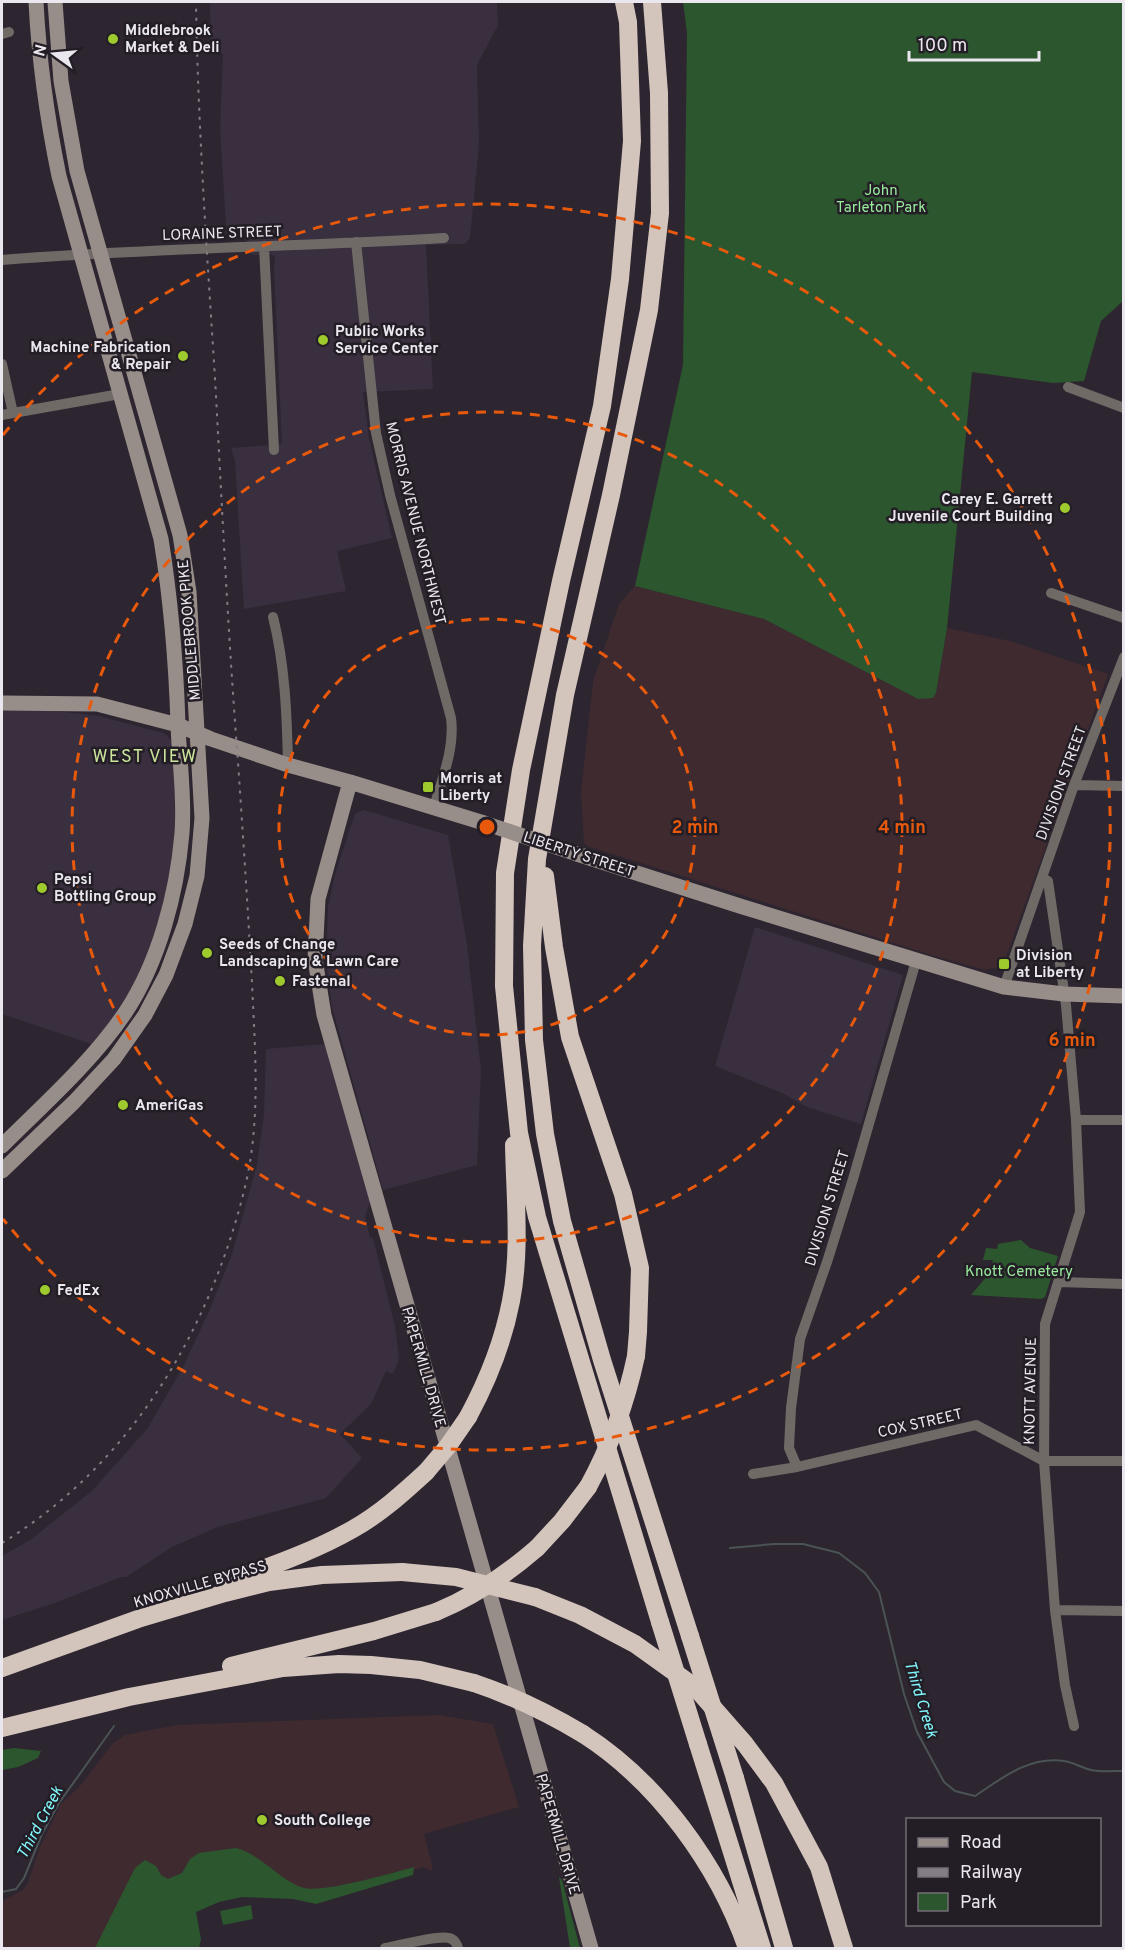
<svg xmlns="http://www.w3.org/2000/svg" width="1125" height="1950" viewBox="0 0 1125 1950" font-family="Overpass,sans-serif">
<rect width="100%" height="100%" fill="#2d2630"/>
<path fill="#392f3e" d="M 210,2 L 497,2 L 498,25 L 477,65 L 479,144 L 470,238 L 465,244 L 426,245 L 433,389 L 363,392 L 369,438 L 392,538 L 337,551 L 346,591 L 244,609 L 235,461 L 231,448 L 282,444 L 274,269 L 275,257 L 271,254 L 254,255 L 248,253 L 247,241 L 251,234 L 250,224 L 226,226 L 220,128 L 223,54 L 211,51 Z
M 2,709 L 46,710 L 99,716 L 163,733 L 167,735 L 173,744 L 176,844 L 157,933 L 124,1005 L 94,1045 L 2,1014 Z
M 364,810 L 448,835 L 467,944 L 481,1070 L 477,1165 L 383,1190 L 332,1007 L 326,961 L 328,907 L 335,874 L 355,814 Z
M 755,927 L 903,975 L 861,1124 L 807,1107 L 782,1093 L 715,1066 Z
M 325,1044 L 370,1202 L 365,1216 L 370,1237 L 373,1238 L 395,1326 L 399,1359 L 393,1374 L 386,1371 L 371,1404 L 340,1434 L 362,1458 L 326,1498 L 218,1527 L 172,1547 L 126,1577 L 121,1577 L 55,1603 L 2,1620 L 2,1556 L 30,1540 L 92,1491 L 147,1429 L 182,1369 L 210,1309 L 232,1254 L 257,1165 L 264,1114 L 266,1049 Z"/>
<path fill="#3e2a2f" d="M 635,586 L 764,619 L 918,699 L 936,693 L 947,628 L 1010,641 L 1108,674 L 1006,957 L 999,967 L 985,970 L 928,954 L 587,846 L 584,843 L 581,793 L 593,682 L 619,604 Z
M 438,1715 L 493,1724 L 519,1807 L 424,1834 L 432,1865 L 432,1871 L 423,1867 L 363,1886 L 223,1896 L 105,1948 L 2,1948 L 2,1901 L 23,1890 L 28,1883 L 40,1847 L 61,1804 L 80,1786 L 113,1743 L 125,1735 L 177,1725 Z"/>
<path fill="#2c562e" d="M 683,2 L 1123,2 L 1123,301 L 1101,321 L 1084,381 L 1053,383 L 972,372 L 947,628 L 936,693 L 933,698 L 918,699 L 764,619 L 635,586 L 683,365 L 687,33 Z
M 1021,1240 L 1030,1248 L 1058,1256 L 1045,1297 L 1041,1299 L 971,1295 L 988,1275 L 993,1260 L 983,1260 L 986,1248 L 997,1249 L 998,1244 Z
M 14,1748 L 41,1751 L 38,1758 L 18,1767 L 2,1770 L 2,1750 Z
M 236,1848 C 261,1854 280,1881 304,1888 C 323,1893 392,1873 414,1867 L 413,1875 L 316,1904 L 293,1899 L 242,1897 L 219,1902 L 196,1912 L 201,1939 L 199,1948 L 95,1948 L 135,1868 L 145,1860 L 156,1866 L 161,1875 L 168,1879 L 182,1873 L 190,1859 L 199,1853 Z
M 559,1877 L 562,1880 L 580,1948 L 570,1948 Z
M 251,1905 L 253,1919 L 223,1925 L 220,1911 Z"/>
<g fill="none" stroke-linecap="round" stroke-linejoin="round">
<path stroke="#4a5356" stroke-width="2" d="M 730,1548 L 774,1544 L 803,1544 L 839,1553 L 865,1573 L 879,1592 L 904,1694 L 917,1732 L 944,1782 L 955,1791 L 975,1796 C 1002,1778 1029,1756 1064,1761 C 1073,1762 1082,1768 1091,1770 C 1101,1772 1113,1771 1124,1771
M 2,1892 L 16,1889 L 24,1878 L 42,1834 L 59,1803 L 114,1726"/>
<path stroke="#706a67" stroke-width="10" d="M 2,34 L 9,32
M 356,242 L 376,433 L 390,495 L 451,718 C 455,748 442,779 434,807
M 264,246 L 274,450
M 2,260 C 149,248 297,247 444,238
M 2,364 L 13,413
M 1068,387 L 1124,408
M 2,415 L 120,394
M 1051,593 L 1124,618
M 273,617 C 285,664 287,716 288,765
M 1074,785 L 1124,786
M 1042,878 L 1048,881 L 1066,1005 L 1076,1120 L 1080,1212 L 1045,1324 L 1044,1461 L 1055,1610 L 1065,1685 L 1074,1726
M 1004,987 L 1074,785 L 1124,657
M 1076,1120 L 1124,1120
M 1059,1282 L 1124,1284
M 797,1467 L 789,1448 L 791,1408 L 800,1339 L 827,1262 L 853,1179 L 916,961
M 753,1474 L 797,1467 L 976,1425 L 1044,1461 L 1124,1461
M 1055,1610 L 1124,1611
M 385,1948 C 398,1946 436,1935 449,1938 C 454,1939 457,1944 458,1948"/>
<path stroke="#988e89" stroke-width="15" d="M 2,703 L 97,704 L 178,725 L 211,739 L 288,765 L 350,782 L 484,823
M 350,782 L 318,899 L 315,959 L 324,1015 L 591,1948
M 577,854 L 743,907 L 1004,987 L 1064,994 L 1124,996
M 2,1146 C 44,1104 91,1063 125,1013 C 159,962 177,893 182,833 C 185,797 179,760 178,724 C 176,662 171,601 161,539 L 59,176 C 47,118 39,61 36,2
M 2,1171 L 74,1102 L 114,1059 L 145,1015 L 166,975 L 185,924 L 197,876 L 202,818 L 189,592 L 180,535 L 77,171 L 61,81 L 55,2"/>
<path stroke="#d3c4bc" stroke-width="18" d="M 624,2 L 628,22 L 632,141 L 620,279 L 602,406 L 561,581 L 521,770 L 505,873 L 504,986 L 519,1133 L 537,1217 L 660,1622
M 652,2 L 659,93 L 660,213 L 649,310 L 611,495 L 565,695 L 537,859 L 532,946 L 534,1040 L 545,1134 L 562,1221 L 602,1360 L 690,1636
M 545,876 L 554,947 L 570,1037 L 623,1194 L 640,1268 L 638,1332 L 636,1356
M 468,1417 C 488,1380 503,1343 511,1301 C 521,1251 515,1196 514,1145
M 537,1548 L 562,1521 L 588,1487
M 225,1583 C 268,1567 313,1552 353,1529 C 380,1514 403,1493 426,1472
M 535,1597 L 580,1615 L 635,1644 L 695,1687 L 745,1744 L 774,1783 L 819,1867 L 844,1948
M 231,1666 L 374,1631 L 436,1612
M 2,1668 L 138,1619 L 225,1593 L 269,1582 L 322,1575 L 402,1572
M 2,1728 L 129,1697 L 283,1668 L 339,1664 L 371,1665 L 420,1670 L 474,1683
M 583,1734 C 658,1782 718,1865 747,1948
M 698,1744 L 762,1948
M 735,1778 L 784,1948"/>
<path stroke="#837d86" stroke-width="2" stroke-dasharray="3 6" stroke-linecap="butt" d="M 2,1543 C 130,1465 210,1331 245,1187 C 261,1120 255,1051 252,983 C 248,910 243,836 238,762 C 228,634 222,506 215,378 C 207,253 198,127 196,2"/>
<path stroke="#988e89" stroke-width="15" d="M 484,823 L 577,854"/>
<path stroke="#d3c4bc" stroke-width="18" d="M 426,1472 L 448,1446 L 468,1417
M 588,1487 C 611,1445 626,1403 636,1356
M 402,1572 L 456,1577 L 535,1597
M 436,1612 C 475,1596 506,1575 537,1548
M 660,1622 L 698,1744
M 690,1636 L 735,1778
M 474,1683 C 513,1696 548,1713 583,1734"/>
</g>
<g fill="none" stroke="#e8590c" stroke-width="3" stroke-dasharray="10 8">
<circle cx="487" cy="827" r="208"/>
<circle cx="487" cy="827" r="415"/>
<path d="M3 435A623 623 0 1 1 3 1219"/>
</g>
<g fill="#9fca2e" stroke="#231d26" stroke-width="2">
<circle cx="113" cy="39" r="6"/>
<circle cx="323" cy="340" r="6"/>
<circle cx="183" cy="356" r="6"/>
<circle cx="1065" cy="508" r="6"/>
<rect x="422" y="781" width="12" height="12" rx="3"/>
<circle cx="42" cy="888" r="6"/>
<circle cx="207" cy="953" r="6"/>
<rect x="998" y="958" width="12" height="12" rx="3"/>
<circle cx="280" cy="981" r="6"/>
<circle cx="123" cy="1105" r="6"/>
<circle cx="45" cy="1290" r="6"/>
<circle cx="262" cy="1820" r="6"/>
</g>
<g text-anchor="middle" stroke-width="5" stroke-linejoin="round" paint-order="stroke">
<g font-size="15" font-weight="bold" fill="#ebe7ee" stroke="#231d26" text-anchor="start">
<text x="125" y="35">Middlebrook<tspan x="125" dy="17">Market &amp; Deli</tspan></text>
<text x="335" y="336">Public Works<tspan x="335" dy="17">Service Center</tspan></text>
<text x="171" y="352" text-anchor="end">Machine Fabrication<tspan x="171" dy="17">&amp; Repair</tspan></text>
<text x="1053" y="504" text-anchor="end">Carey E. Garrett<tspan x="1053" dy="17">Juvenile Court Building</tspan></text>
<text x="440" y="783">Morris at<tspan x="440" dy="17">Liberty</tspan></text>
<text x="54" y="884">Pepsi<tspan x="54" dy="17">Bottling Group</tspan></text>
<text x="219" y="949">Seeds of Change<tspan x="219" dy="17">Landscaping &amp; Lawn Care</tspan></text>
<text x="1016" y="960">Division<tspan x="1016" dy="17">at Liberty</tspan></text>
<text x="292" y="986">Fastenal</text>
<text x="135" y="1110">AmeriGas</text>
<text x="57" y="1295">FedEx</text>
<text x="274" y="1825">South College</text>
</g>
<g font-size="15" fill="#99ec9c" stroke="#231d26">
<text x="881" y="195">John<tspan x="881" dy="17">Tarleton Park</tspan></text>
<text x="1019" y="1276">Knott Cemetery</text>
</g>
<g font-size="15" fill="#ebe7ee" stroke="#231d26">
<text transform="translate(222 233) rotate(-2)" y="5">LORAINE STREET</text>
<text transform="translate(416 523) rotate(76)" y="5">MORRIS AVENUE NORTHWEST</text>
<text transform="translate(189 630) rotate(-95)" y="5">MIDDLEBROOK PIKE</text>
<text transform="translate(1061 783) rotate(-70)" y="5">DIVISION STREET</text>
<text transform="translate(579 854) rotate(18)" y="5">LIBERTY STREET</text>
<text transform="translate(827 1208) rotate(-73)" y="5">DIVISION STREET</text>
<text transform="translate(424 1367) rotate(74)" y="5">PAPERMILL DRIVE</text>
<text transform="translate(1030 1391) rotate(-89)" y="5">KNOTT AVENUE</text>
<text transform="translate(920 1423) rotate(-13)" y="5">COX STREET</text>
<text transform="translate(200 1584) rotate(-16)" y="5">KNOXVILLE BYPASS</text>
<text transform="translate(558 1834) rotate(74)" y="5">PAPERMILL DRIVE</text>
</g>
<g font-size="16" font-style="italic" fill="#81fafe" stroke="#231d26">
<text transform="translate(922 1699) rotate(73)" y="6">Third Creek</text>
<text transform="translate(39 1822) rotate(-62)" y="6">Third Creek</text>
</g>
<g font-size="18" letter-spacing="1.5" fill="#cbe59c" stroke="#231d26">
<text x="145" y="762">WEST VIEW</text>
</g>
</g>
<circle cx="487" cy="827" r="9" fill="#e8590c" stroke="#231d26" stroke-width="3"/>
<g font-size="18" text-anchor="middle" font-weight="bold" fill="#e8590c" stroke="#231d26" stroke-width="5" stroke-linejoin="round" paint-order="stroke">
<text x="695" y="833">2 min</text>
<text x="902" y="833">4 min</text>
<text x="1072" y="1046">6 min</text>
</g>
<rect width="1125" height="1950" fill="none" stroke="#ebe7ee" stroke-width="6"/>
<rect x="906" y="1818" width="195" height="108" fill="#231d26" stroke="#736e76" stroke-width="1.5"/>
<rect x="918" y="1838" width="30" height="9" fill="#988e89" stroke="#736e76" stroke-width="1.5"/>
<text x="960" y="1848" font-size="18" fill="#ebe7ee">Road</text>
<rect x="918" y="1868" width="30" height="9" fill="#837d86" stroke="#736e76" stroke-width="1.5"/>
<text x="960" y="1878" font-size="18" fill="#ebe7ee">Railway</text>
<rect x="918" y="1893" width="30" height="18" fill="#2c562e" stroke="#736e76" stroke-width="1.5"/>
<text x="960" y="1908" font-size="18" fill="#ebe7ee">Park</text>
<g transform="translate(54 54) rotate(285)" stroke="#231d26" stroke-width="4.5" paint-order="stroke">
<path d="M0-4.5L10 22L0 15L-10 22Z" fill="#ebe7ee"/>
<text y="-9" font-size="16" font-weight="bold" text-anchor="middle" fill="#ebe7ee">N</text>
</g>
<path d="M909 51v9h130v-9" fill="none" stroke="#ebe7ee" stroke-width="3"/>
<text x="918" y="51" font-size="18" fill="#ebe7ee" stroke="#231d26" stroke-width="4.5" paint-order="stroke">100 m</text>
</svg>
